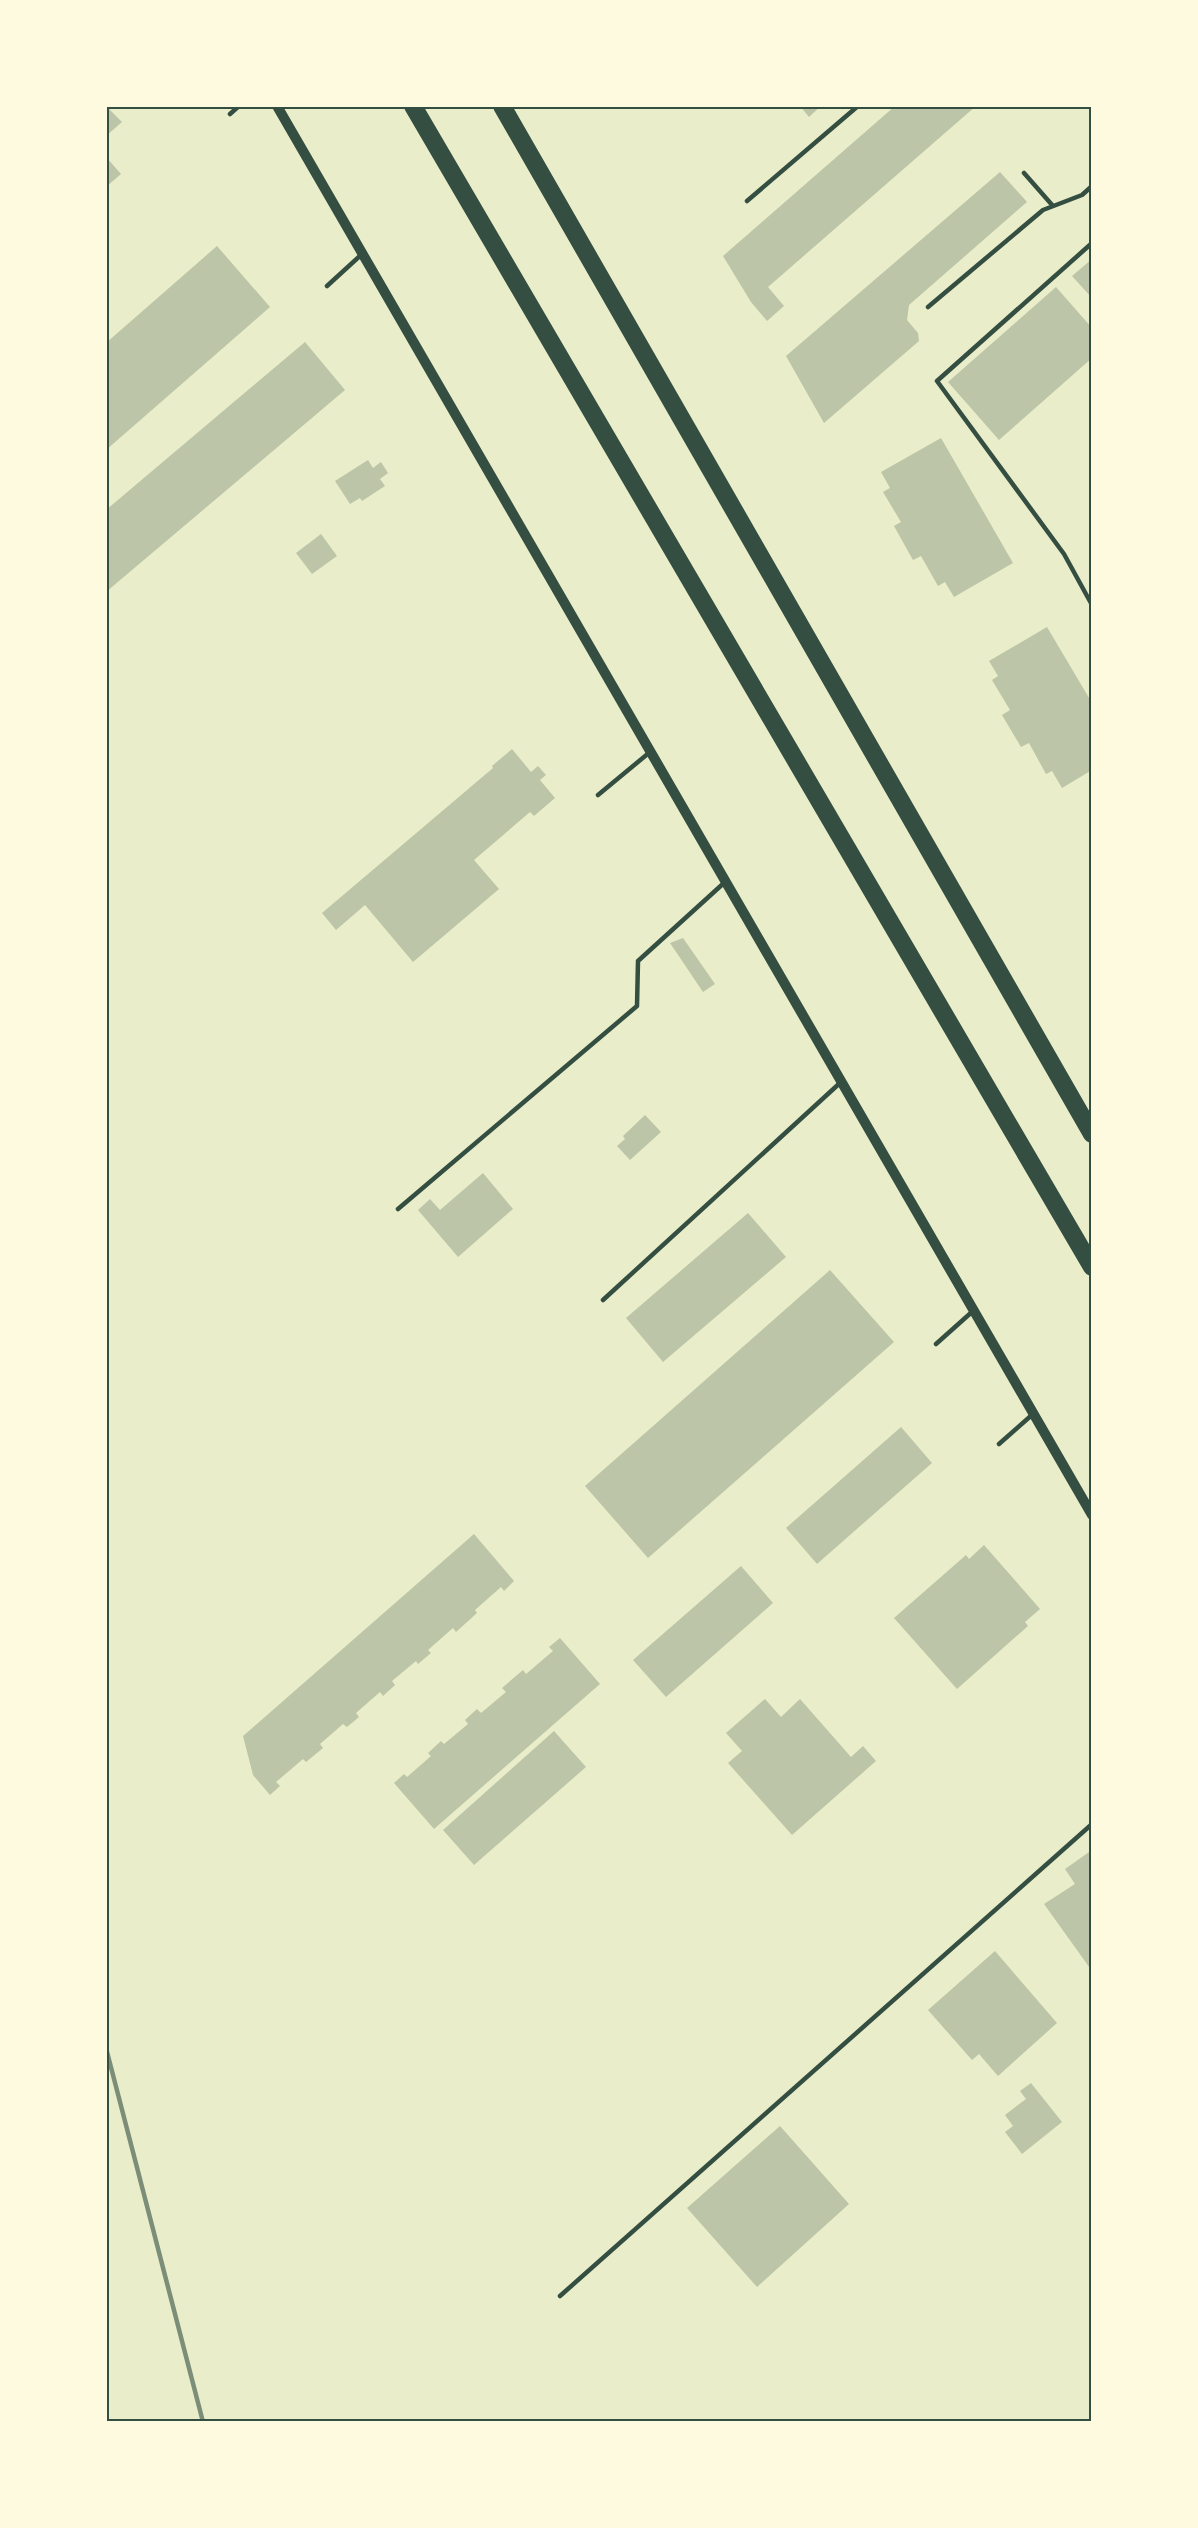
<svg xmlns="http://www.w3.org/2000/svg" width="1198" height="2528" viewBox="0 0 1198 2528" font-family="'PT Serif',serif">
<rect width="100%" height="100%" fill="#e9edc9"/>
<path fill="#bcc5a7" d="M 106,106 L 122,122 L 106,136 Z
M 800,106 L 821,106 L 809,117 Z
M 895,106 L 976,106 L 768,287 L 784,306 L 767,321 L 751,302 L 723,256 Z
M 106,157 L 121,174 L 106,187 Z
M 1000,172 L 1027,202 L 909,305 L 907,320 L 918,333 L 919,341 L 824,423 L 786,356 Z
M 217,246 L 270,307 L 106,450 L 106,343 Z
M 1092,259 L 1092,298 L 1072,276 Z
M 1056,287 L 1092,328 L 1092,358 L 999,440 L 948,382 Z
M 305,342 L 345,390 L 106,592 L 106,510 Z
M 941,438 L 1013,563 L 954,597 L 945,582 L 938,586 L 921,556 L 913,560 L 894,526 L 901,522 L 883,492 L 890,488 L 881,472 Z
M 368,460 L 373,468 L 381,462 L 388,473 L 380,479 L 385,486 L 362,501 L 360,498 L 350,504 L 335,481 Z
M 321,534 L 337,556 L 312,574 L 296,553 Z
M 1047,627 L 1092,703 L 1092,770 L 1062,788 L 1052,771 L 1046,774 L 1029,743 L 1021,747 L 1002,715 L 1010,710 L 992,680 L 998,676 L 989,661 Z
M 512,749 L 531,772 L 538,766 L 546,775 L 540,780 L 555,798 L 534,816 L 530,812 L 474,860 L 499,889 L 413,962 L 365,905 L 336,930 L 322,913 L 493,768 L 492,766 Z
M 683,938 L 715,984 L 703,992 L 670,943 Z
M 645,1115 L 661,1132 L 630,1160 L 617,1146 L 625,1139 L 623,1136 Z
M 483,1173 L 513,1209 L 458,1257 L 418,1210 L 430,1199 L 440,1210 Z
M 748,1213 L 786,1257 L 663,1362 L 626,1318 Z
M 830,1270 L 894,1342 L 648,1558 L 585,1486 Z
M 901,1427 L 932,1463 L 817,1564 L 786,1528 Z
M 474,1534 L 514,1581 L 504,1591 L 501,1587 L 475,1610 L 477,1613 L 456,1632 L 453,1628 L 428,1650 L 431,1653 L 418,1664 L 416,1661 L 392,1681 L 395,1685 L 383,1696 L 380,1692 L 356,1713 L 359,1717 L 347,1727 L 343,1724 L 320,1744 L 323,1748 L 306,1762 L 303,1759 L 276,1782 L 280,1786 L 270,1795 L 253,1775 L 243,1736 Z
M 984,1545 L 1040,1609 L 1025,1622 L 1028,1626 L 957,1689 L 894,1618 L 966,1555 L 969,1559 Z
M 741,1566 L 773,1603 L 666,1697 L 633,1660 Z
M 560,1638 L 600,1684 L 434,1829 L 394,1783 L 404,1774 L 407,1777 L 431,1756 L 428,1753 L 441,1741 L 444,1744 L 468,1724 L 465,1720 L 477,1709 L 481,1713 L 506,1692 L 502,1688 L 523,1670 L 526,1674 L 553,1651 L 549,1647 Z
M 765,1699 L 781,1717 L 800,1699 L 851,1757 L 863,1746 L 876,1761 L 792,1835 L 728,1763 L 742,1751 L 726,1733 Z
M 554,1731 L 586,1767 L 474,1865 L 443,1830 Z
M 1092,1850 L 1092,1971 L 1044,1904 L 1075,1884 L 1065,1869 Z
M 995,1951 L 1057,2023 L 998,2076 L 979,2054 L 972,2060 L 928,2010 Z
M 1031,2083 L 1062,2122 L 1022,2154 L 1005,2132 L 1013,2126 L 1005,2115 L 1026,2099 L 1020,2091 Z
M 780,2126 L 849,2204 L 757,2287 L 687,2208 Z"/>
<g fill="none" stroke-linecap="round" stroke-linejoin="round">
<path stroke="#344e41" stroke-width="4.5" d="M 230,114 L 239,106
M 1024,173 L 1053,206
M 747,201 L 858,106
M 1092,243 L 937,381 L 1064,554 L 1092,605
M 327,286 L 362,254
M 928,307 L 1043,210 L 1082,195 L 1092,186
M 598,795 L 650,752
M 398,1209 L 637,1006 L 638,961 L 725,882
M 603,1300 L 841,1082
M 936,1344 L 973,1311
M 999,1444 L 1033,1414
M 560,2296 L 1092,1824"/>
<path stroke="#344e41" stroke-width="10" d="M 277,106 L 1092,1515"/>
<path stroke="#344e41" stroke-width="18" d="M 413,106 L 1092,1267
M 502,106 L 1092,1134"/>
<path stroke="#7c8e77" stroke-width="4.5" d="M 106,2048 L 203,2422"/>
</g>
<rect width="1198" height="2528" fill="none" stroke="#fefae0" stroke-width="216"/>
<rect x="108" y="108" width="982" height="2312" fill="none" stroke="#344e41" stroke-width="2"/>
</svg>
